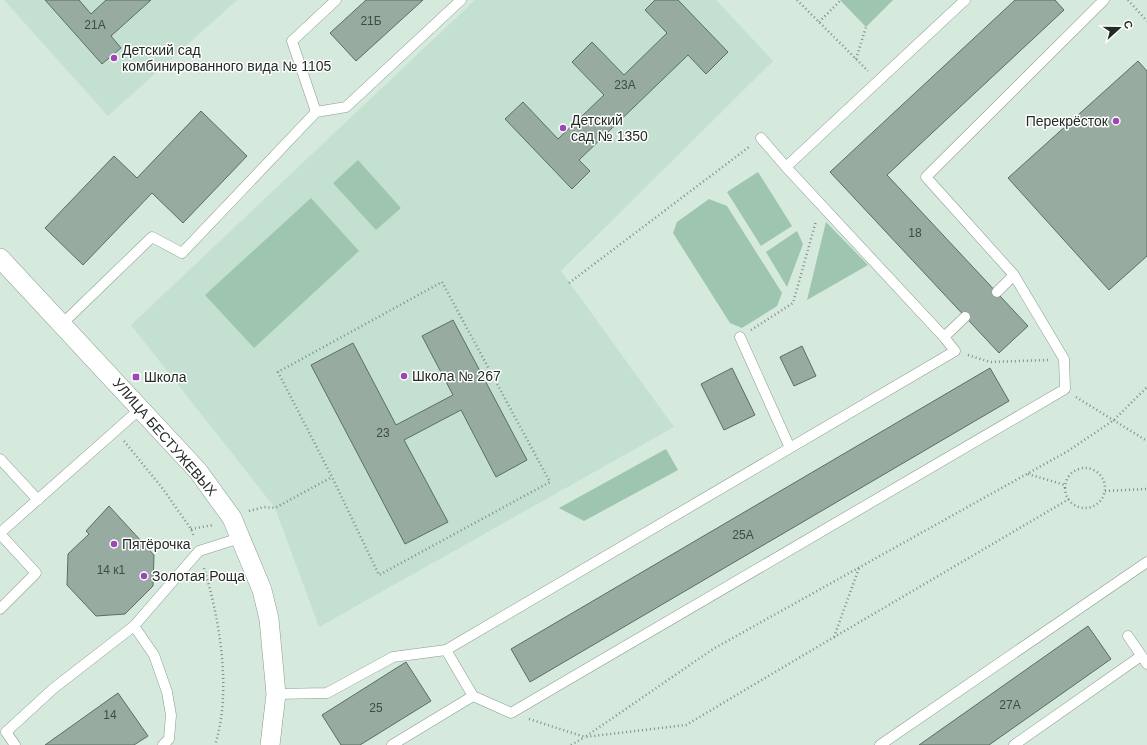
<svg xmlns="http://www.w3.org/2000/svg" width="1147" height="745" viewBox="0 0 1147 745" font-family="Helvetica,sans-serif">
<rect width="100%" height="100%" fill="#d5e9dd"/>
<path fill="#c4e0d0" d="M 4,0 L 237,0 L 108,116 Z
M 475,0 L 716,0 L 773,61 L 561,271 L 674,427 L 319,627 L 275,508 L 131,325 Z"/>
<path fill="#9dc5af" d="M 840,0 L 893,0 L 866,27 Z
M 358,160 L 401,208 L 376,230 L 333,183 Z
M 758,172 L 792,226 L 761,246 L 727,192 Z
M 311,198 L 359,251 L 254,348 L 205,295 Z
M 709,199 L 727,206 L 782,293 L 777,306 L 742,328 L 730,323 L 673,233 L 677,222 Z
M 826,222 L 868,265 L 807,300 Z
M 797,231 L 803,244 L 787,287 L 766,252 Z
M 666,449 L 678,470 L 584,521 L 559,508 Z"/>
<path fill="#97aba0" stroke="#5b6e64" d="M 45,0 L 79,0 L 91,14 L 106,0 L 151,0 L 111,36 L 121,48 L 102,64 Z
M 366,0 L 423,0 L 356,61 L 330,33 Z
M 655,0 L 678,0 L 728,52 L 706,74 L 688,55 L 579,160 L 590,171 L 572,189 L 505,119 L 523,102 L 558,139 L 604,95 L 572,62 L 592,42 L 624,75 L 667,33 L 645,10 Z
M 1015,0 L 1055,0 L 1064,10 L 887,175 L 1028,326 L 999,353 L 830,172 Z
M 1138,61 L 1147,71 L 1147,256 L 1109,290 L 1008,178 Z
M 201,111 L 247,156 L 183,223 L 152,193 L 83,265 L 45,228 L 114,156 L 137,178 Z
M 453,320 L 527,460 L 496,477 L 461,410 L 404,440 L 448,522 L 405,544 L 311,365 L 353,343 L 396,425 L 453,395 L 422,336 Z
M 802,346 L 816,376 L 794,386 L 780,357 Z
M 732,368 L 755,415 L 724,430 L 701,384 Z
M 990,368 L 1009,401 L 530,682 L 511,649 Z
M 109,506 L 154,555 L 153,586 L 125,614 L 96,616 L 67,585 L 68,554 L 89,534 L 86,531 Z
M 1088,626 L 1111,659 L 989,745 L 919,745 Z
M 406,662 L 431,701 L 360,745 L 341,745 L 322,715 Z
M 118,693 L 148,736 L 134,745 L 45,745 Z"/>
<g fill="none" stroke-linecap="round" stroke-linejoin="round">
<defs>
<path id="service" d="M 316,112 L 292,41 L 336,0
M 761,138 L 786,167
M 997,292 L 1014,275
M 62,324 L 152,237 L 182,253 L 316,112 L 346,107 L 461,0
M 740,337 L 790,448
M 944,337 L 965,317
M 0,459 L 38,500
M 0,533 L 140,409
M 0,534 L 36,573 L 0,609
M 134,626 L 154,655 L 167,692 L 171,715 L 169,739 L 163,745
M 1128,636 L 1147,664
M 276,694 L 327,693 L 393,657 L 446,650
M 473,696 L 446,650 L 955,351 L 944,337 L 786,167 L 965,0
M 15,745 L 6,732 L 54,688 L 134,626 L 199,551 L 240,538
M 392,745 L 473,696 L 511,713 L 1065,389 L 1064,359 L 1014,275 L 926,177 L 1104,0
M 880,745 L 1147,562
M 1014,745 L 1141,656"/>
<path id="minor" d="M 0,258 L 198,471 L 232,518 L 262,590 L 269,619 L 276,694 L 270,745"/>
</defs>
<use href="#service" stroke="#889b90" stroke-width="11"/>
<use href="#minor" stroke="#889b90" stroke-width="20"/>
<path stroke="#818f86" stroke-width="2.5" stroke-dasharray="1 3" stroke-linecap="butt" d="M 797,0 L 868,71
M 1128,0 L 1147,21
M 819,22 L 841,0
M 856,59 L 866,27
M 442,282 L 550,482 L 379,575 L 332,477 L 278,372 Z
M 569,283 L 749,147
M 751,330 L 793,303 L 816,221
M 968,355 L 990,362 L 1048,360
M 1076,397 L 1147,441
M 124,441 L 163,489 L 191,529 L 194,537
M1065 488a20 20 0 1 1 40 0a20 20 0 1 1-40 0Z
M 1028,474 L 1065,485
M 1105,491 L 1147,489
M 1069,499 L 802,656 L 686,725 L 585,737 L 713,649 L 1068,451 L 1114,420 L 1147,387
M 249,511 L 264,507 L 275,508 L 332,477
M 191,529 L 213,525
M 204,568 C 220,620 232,693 215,745
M 834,637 L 859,568
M 529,719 L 585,737
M 571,745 L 585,737"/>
<use href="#service" stroke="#fff" stroke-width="10"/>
<use href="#minor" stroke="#fff" stroke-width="19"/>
</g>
<g fill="#9e47b4" stroke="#fff" stroke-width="1.5">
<circle cx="114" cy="58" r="4"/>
<circle cx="1116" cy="121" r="4"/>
<circle cx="563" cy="128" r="4"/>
<circle cx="404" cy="376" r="4"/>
<rect x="132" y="373" width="8" height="8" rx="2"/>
<circle cx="114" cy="544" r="4"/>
<circle cx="144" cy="576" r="4"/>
</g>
<g text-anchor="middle" stroke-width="3" stroke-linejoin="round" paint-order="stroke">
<g font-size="12" fill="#404b44">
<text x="371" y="25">21Б</text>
<text x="95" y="29">21А</text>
<text x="625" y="89">23А</text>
<text x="915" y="237">18</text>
<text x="383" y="437">23</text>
<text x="743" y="539">25А</text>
<text x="111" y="574">14 к1</text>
<text x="1010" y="709">27А</text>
<text x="376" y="712">25</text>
<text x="110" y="719">14</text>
</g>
<g font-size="14" fill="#232b26" stroke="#fff" text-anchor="start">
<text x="122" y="55">Детский сад<tspan x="122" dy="16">комбинированного вида № 1105</tspan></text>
<text x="571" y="125">Детский<tspan x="571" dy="16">сад № 1350</tspan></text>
<text x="1108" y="126" text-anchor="end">Перекрёсток</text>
<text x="412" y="381">Школа № 267</text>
<text x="144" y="382">Школа</text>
<text x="122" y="549">Пятёрочка</text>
<text x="152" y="581">Золотая Роща</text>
</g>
<g font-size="14" fill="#232b26" stroke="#fff">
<text transform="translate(165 437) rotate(49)" y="5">УЛИЦА БЕСТУЖЕВЫХ</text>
</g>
</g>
<g transform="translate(1119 28) rotate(69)" stroke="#ffffff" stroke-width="3" paint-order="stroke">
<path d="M0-3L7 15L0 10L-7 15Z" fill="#232b26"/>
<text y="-6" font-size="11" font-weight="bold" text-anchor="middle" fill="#232b26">С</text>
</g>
</svg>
